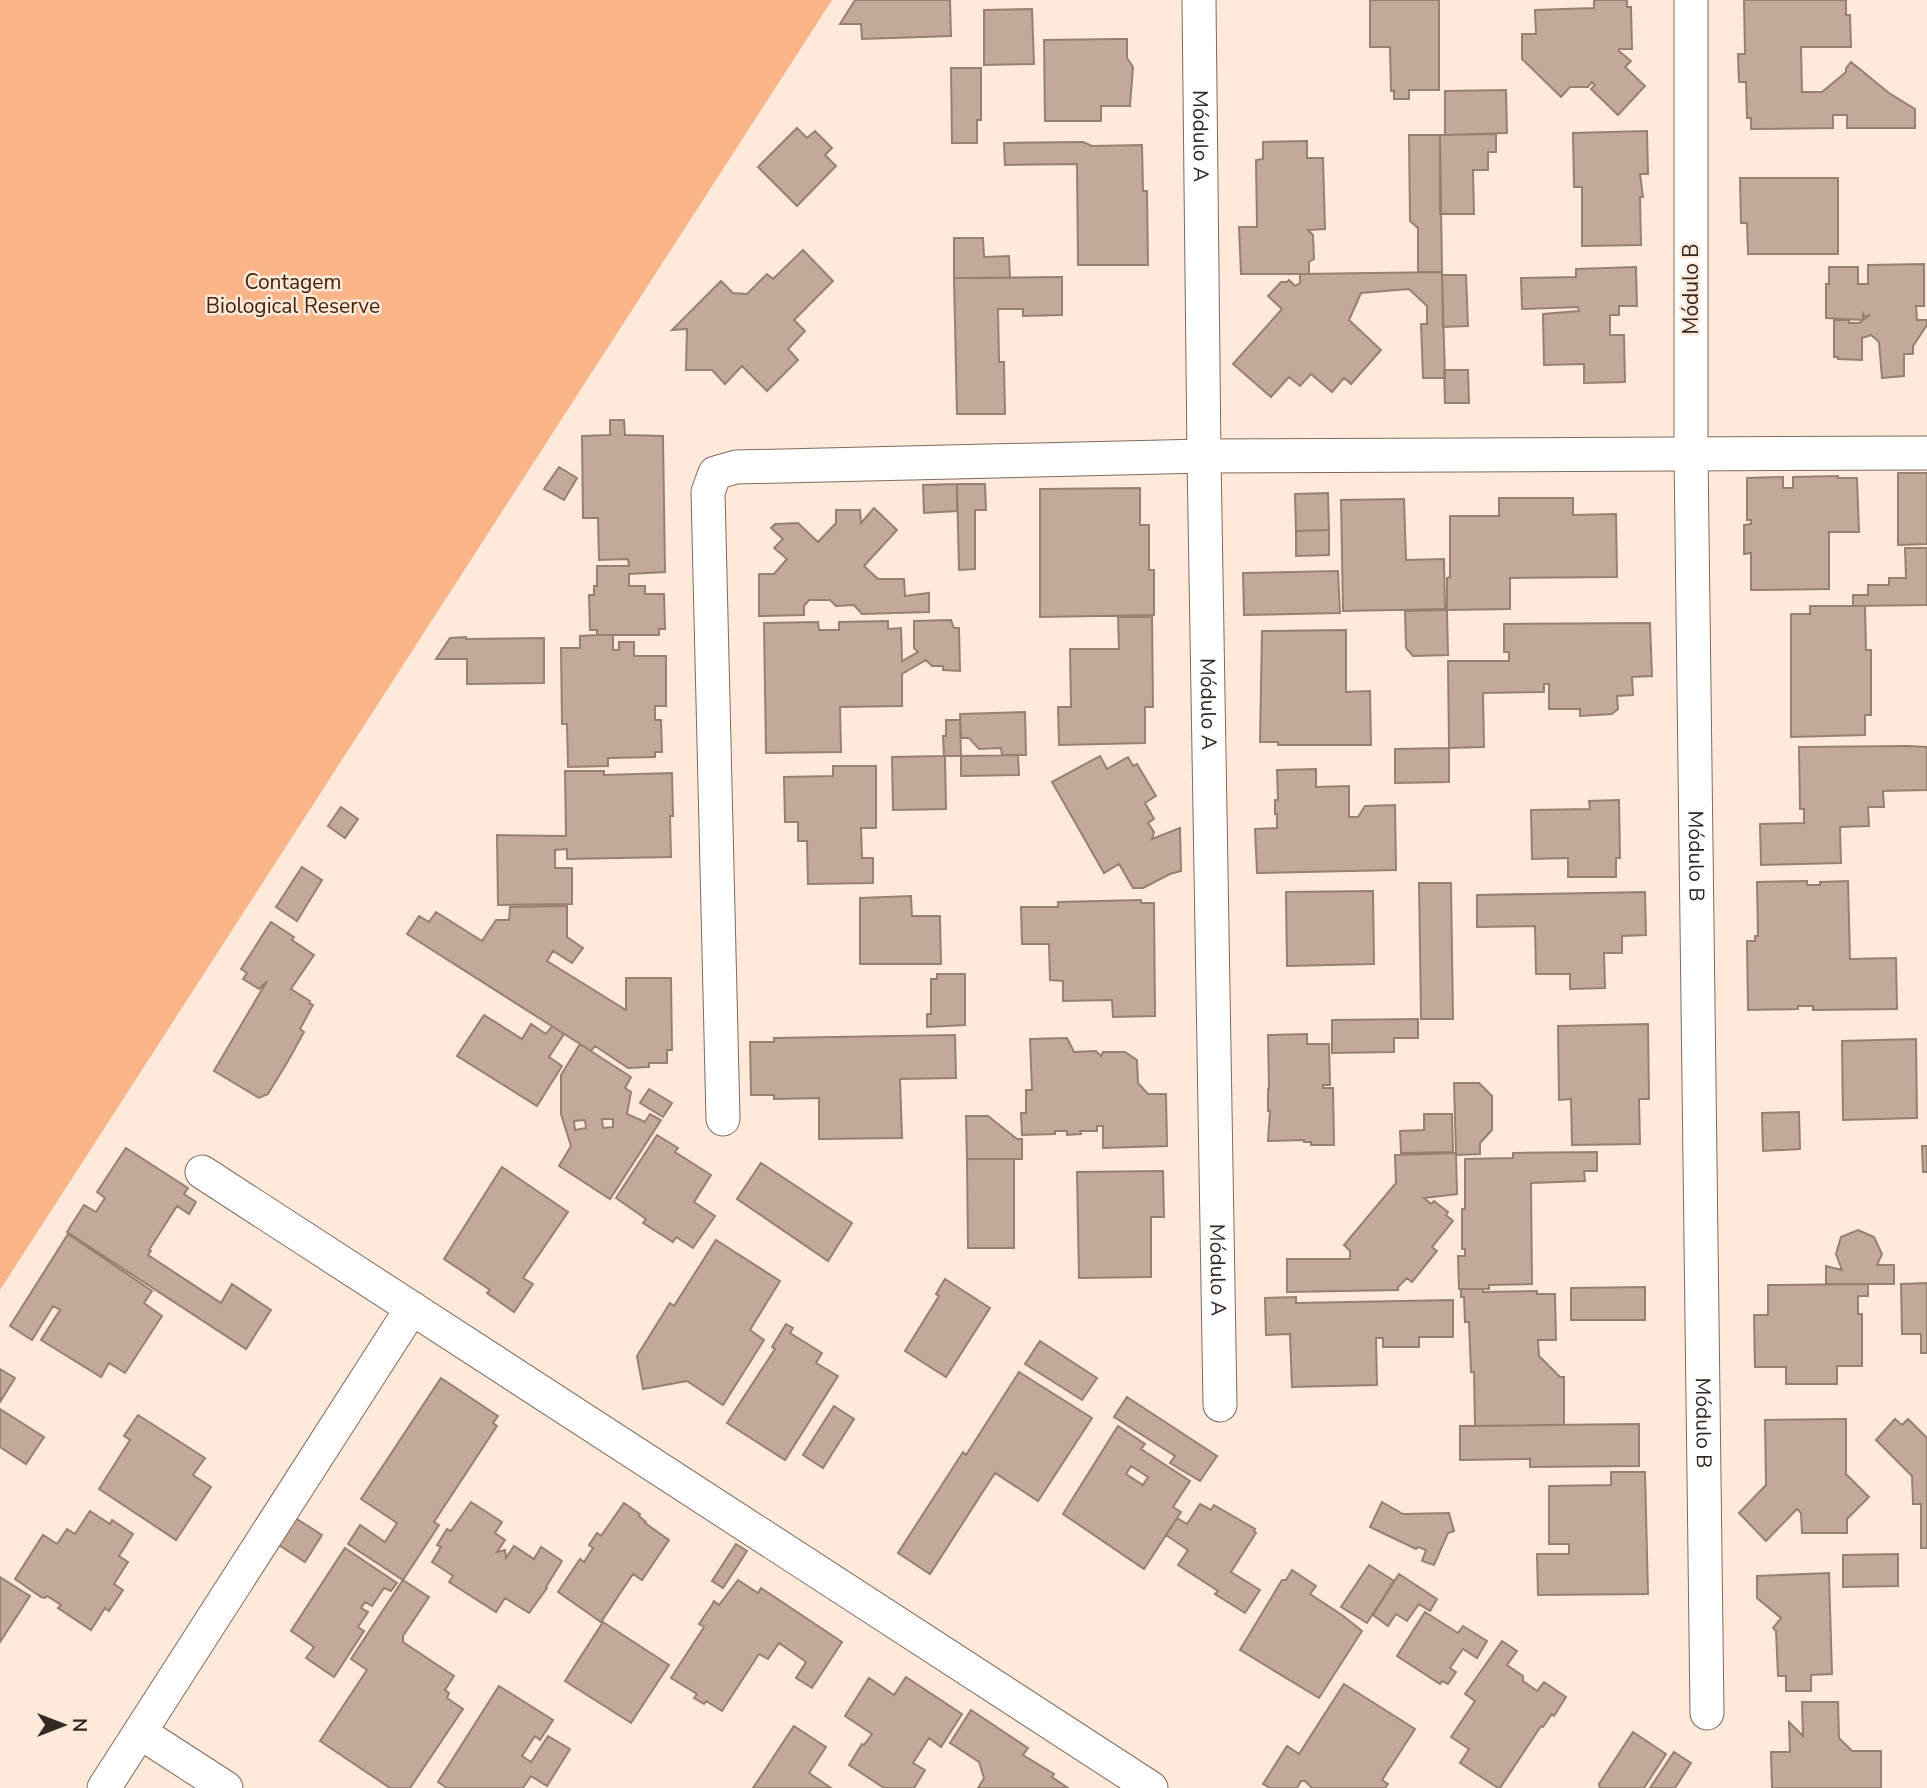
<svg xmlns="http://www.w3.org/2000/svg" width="1927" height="1788" viewBox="0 0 1927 1788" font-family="'Nunito Sans',sans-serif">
<rect width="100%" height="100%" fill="#fee9db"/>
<path fill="#f9b587" d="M 0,0 L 832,0 L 0,1290 Z"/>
<path fill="#c2a999" stroke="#988071" stroke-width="2" fill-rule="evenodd" d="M 855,0 L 950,0 L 951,36 L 862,39 L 861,24 L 840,24 Z
M 1370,0 L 1439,0 L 1439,90 L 1409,90 L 1409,99 L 1394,99 L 1394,91 L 1391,91 L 1390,47 L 1370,47 Z
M 1594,0 L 1627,0 L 1627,7 L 1631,7 L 1632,49 L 1619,49 L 1619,51 L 1631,61 L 1625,67 L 1645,86 L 1618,115 L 1591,89 L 1595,85 L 1592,82 L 1588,87 L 1570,87 L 1561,97 L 1522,59 L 1522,34 L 1536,34 L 1535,10 L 1594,8 Z
M 1744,0 L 1846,0 L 1846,15 L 1850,15 L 1851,47 L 1801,47 L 1802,92 L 1822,92 L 1846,72 L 1846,68 L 1851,62 L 1889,93 L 1915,109 L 1915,128 L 1847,128 L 1847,115 L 1833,115 L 1833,128 L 1751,129 L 1751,118 L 1747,118 L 1746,82 L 1739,82 L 1738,54 L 1745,54 Z
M 1032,9 L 1034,64 L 984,65 L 984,10 Z
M 1117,39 L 1127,39 L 1127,58 L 1133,67 L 1130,106 L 1101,106 L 1101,121 L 1045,121 L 1044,40 Z
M 951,68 L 981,68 L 981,120 L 977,120 L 977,143 L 952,143 Z
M 1506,90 L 1507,133 L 1445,135 L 1445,91 Z
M 797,128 L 807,138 L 815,131 L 832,148 L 825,155 L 836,166 L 797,206 L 758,167 Z
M 1647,131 L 1648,174 L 1640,174 L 1643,197 L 1640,197 L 1641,245 L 1582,246 L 1582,187 L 1574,187 L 1573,133 Z
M 1496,134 L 1496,152 L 1488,152 L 1488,170 L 1473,170 L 1474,214 L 1440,214 L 1440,135 Z
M 1409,135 L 1440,135 L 1442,272 L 1418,272 L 1418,228 L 1410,221 Z
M 1307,141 L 1307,158 L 1323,158 L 1325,229 L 1308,230 L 1313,235 L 1314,259 L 1309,262 L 1309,274 L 1241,274 L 1239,227 L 1257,227 L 1256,160 L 1263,159 L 1263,142 Z
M 1083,142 L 1092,146 L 1142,145 L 1143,191 L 1147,191 L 1148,265 L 1078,265 L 1077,164 L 1005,165 L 1004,143 Z
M 1740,178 L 1838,178 L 1838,254 L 1748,254 L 1747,223 L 1741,223 Z
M 954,238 L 983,238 L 984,257 L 1009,256 L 1010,278 L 954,278 Z
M 803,250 L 833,281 L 794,320 L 805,331 L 788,349 L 798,360 L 767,391 L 742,366 L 725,384 L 712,370 L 686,370 L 687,329 L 672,330 L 721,281 L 733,293 L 747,294 L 767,274 L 773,279 Z
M 1924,264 L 1924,306 L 1916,306 L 1917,320 L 1927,320 L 1927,325 L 1913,346 L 1913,354 L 1904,354 L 1904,376 L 1882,378 L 1879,342 L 1871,335 L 1862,338 L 1862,360 L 1838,359 L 1838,357 L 1834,357 L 1834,320 L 1849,320 L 1849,323 L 1859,323 L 1870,315 L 1865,317 L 1863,314 L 1863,320 L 1826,318 L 1826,284 L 1829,284 L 1829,267 L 1858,267 L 1858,284 L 1868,284 L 1868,265 Z
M 1636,267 L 1637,306 L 1619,306 L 1619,315 L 1610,315 L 1610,335 L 1624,335 L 1625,382 L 1584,383 L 1584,364 L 1544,365 L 1543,314 L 1579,311 L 1578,307 L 1522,309 L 1521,278 L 1576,277 L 1576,269 Z
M 1442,272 L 1445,378 L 1423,378 L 1421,324 L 1427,324 L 1427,306 L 1409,289 L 1361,293 L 1349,320 L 1381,350 L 1351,384 L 1344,378 L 1332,392 L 1311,374 L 1300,386 L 1289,377 L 1271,397 L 1233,364 L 1282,309 L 1268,296 L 1281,282 L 1287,282 L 1289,280 L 1295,286 L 1300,283 L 1300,274 Z
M 1442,275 L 1466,275 L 1468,326 L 1443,327 Z
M 1062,277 L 1062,315 L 1023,316 L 1023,309 L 998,309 L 999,362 L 1004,362 L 1005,414 L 957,414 L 954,278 Z
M 1444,370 L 1468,370 L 1469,403 L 1445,403 Z
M 610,420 L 624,420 L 625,435 L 663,436 L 665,572 L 629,574 L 629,586 L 645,586 L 645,594 L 664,594 L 665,629 L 659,629 L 659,635 L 597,635 L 597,630 L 590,630 L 589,595 L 594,595 L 594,586 L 597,586 L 597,566 L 629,566 L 628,559 L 599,560 L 598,518 L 583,518 L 582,436 L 610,435 Z
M 559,467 L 577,478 L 564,500 L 544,489 Z
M 1898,473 L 1927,473 L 1927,544 L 1898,545 Z
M 1838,476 L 1838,478 L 1857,478 L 1859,532 L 1829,532 L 1829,589 L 1751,590 L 1751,553 L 1744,554 L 1744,525 L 1751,524 L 1751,520 L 1747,520 L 1747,478 L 1783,477 L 1783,488 L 1793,488 L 1793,477 Z
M 957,484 L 957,511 L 924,513 L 923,485 Z
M 957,484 L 985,484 L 986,510 L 975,510 L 975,569 L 959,570 Z
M 1140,488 L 1140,525 L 1149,525 L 1149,570 L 1154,570 L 1154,615 L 1040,617 L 1040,489 Z
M 1328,493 L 1329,530 L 1296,531 L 1295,494 Z
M 1499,498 L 1573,498 L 1573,515 L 1616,514 L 1617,577 L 1510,578 L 1510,609 L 1447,610 L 1447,578 L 1450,577 L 1450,516 L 1499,516 Z
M 1404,499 L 1406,560 L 1444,559 L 1445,609 L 1343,611 L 1341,500 Z
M 874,508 L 897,530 L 864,566 L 878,579 L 904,579 L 905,596 L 929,593 L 929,612 L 862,614 L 854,605 L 836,606 L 830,600 L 809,600 L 804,606 L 804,615 L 759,616 L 759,574 L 774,574 L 787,559 L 774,548 L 783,539 L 771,528 L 775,524 L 798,523 L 818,542 L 836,523 L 836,510 L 860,510 L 861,523 Z
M 1329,530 L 1329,555 L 1296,556 L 1296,531 Z
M 1905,548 L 1927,548 L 1927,605 L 1853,606 L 1853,595 L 1868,595 L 1868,585 L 1889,585 L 1889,578 L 1906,578 Z
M 1338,571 L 1340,613 L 1244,615 L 1243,573 Z
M 1810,606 L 1865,606 L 1866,650 L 1871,650 L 1871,715 L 1865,715 L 1865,735 L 1791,737 L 1791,614 L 1810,614 Z
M 1447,610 L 1448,655 L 1413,656 L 1406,648 L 1405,611 Z
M 1118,617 L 1152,617 L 1153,707 L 1145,707 L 1145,743 L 1059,745 L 1058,707 L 1071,707 L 1070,649 L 1119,649 Z
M 951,620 L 954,628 L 959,628 L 960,671 L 943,670 L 943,666 L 932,666 L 926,660 L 902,674 L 902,706 L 840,707 L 841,752 L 766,753 L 764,623 L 818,622 L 819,630 L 839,630 L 839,622 L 888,621 L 888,629 L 901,628 L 902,661 L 918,652 L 914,648 L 914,621 Z
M 1650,623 L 1652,676 L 1632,677 L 1633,695 L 1617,696 L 1618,709 L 1612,714 L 1580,716 L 1580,709 L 1549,709 L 1549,684 L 1544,684 L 1544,692 L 1483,693 L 1484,747 L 1449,748 L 1448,661 L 1509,661 L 1509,652 L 1504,652 L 1504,624 Z
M 1346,630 L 1346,692 L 1370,691 L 1371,745 L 1278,745 L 1278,742 L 1260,742 L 1262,631 Z
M 597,635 L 613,635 L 613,650 L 619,650 L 619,642 L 634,642 L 634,656 L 666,656 L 666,706 L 655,706 L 655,720 L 661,720 L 662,752 L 655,752 L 655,757 L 608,758 L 608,766 L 568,767 L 567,724 L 562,724 L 561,648 L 580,648 L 580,636 Z
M 466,637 L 466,639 L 544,638 L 544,683 L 467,684 L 467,659 L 436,659 L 450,638 Z
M 1025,712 L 1026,755 L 1002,755 L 1001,748 L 979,749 L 969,738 L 961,738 L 960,714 Z
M 946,720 L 960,720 L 961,756 L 944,756 L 943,736 L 946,736 Z
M 1907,746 L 1927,747 L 1927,790 L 1883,791 L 1884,807 L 1868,807 L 1869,826 L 1840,827 L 1841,863 L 1761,865 L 1760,824 L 1804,823 L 1804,809 L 1800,809 L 1799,747 Z
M 1449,748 L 1449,782 L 1395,783 L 1395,749 Z
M 1018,755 L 1019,775 L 961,776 L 961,756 Z
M 944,756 L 945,756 L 946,809 L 893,810 L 892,757 Z
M 1100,756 L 1107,769 L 1128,757 L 1133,766 L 1137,764 L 1156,796 L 1145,803 L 1154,819 L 1148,823 L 1154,832 L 1152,839 L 1180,828 L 1181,871 L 1170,874 L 1143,888 L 1133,888 L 1119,864 L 1104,873 L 1052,782 Z
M 833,766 L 876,766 L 876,828 L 861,828 L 862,858 L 873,858 L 873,883 L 808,884 L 807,841 L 798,841 L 798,822 L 785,822 L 784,777 L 833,776 Z
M 1316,769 L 1316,787 L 1349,786 L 1349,817 L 1358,817 L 1365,806 L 1395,805 L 1396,870 L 1257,873 L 1255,829 L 1277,828 L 1277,814 L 1275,814 L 1275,800 L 1278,800 L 1277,770 Z
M 565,771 L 604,771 L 604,775 L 672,773 L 673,816 L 670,816 L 671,857 L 567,859 L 567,849 L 555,850 L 555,868 L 572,868 L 572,904 L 498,905 L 497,835 L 566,836 Z
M 1619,800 L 1620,858 L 1616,858 L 1616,877 L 1568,877 L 1568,858 L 1532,859 L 1531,810 L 1590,809 L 1589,801 Z
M 341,807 L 358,819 L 345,838 L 328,826 Z
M 302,867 L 322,880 L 297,921 L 276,907 Z
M 1807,881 L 1807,885 L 1820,885 L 1820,882 L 1848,881 L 1850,959 L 1896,958 L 1897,1009 L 1813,1010 L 1813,1006 L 1798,1006 L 1798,1009 L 1748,1010 L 1747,941 L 1755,941 L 1755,936 L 1758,936 L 1757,882 Z
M 1419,883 L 1451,883 L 1453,1019 L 1421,1019 Z
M 1373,891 L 1374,964 L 1287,966 L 1286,892 Z
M 1645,892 L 1646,935 L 1622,936 L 1622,953 L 1604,953 L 1605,988 L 1570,989 L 1570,974 L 1536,974 L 1535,926 L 1477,927 L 1477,895 Z
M 911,896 L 912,916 L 940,916 L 941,964 L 860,964 L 860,898 Z
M 1141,900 L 1141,903 L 1154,903 L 1155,1016 L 1113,1017 L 1112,1000 L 1063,1001 L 1063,981 L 1050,980 L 1049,944 L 1022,944 L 1021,907 L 1058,907 L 1058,902 Z
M 567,906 L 567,937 L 583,948 L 572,963 L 553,951 L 547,961 L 626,1010 L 626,978 L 671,978 L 672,1050 L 667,1050 L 667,1063 L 649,1063 L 649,1067 L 628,1068 L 595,1046 L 591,1051 L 407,934 L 419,916 L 429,922 L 436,912 L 482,941 L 496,920 L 509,920 L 510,907 Z
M 271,922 L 294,937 L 292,940 L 314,955 L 291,989 L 310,1001 L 309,1003 L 313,1005 L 300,1029 L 304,1032 L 288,1061 L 268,1094 L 259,1098 L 214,1071 L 267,981 L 259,989 L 243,979 L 247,973 L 241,969 Z
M 937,974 L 965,974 L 965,1025 L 927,1027 L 927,1014 L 931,1014 L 931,979 L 937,979 Z
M 484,1015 L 522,1039 L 531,1024 L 546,1034 L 552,1026 L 564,1034 L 549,1057 L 562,1066 L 537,1106 L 457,1056 Z
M 1418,1019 L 1418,1038 L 1394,1038 L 1394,1052 L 1332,1053 L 1332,1020 Z
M 1648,1024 L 1649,1099 L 1639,1099 L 1640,1144 L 1572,1145 L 1571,1099 L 1559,1100 L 1558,1026 Z
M 1307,1034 L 1307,1044 L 1329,1044 L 1330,1085 L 1323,1085 L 1323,1088 L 1333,1088 L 1334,1145 L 1311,1145 L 1311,1142 L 1304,1142 L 1304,1140 L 1268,1141 L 1270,1111 L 1268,1111 L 1268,1089 L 1269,1089 L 1268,1035 Z
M 955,1035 L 956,1078 L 900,1079 L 902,1138 L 819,1139 L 819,1098 L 774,1099 L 774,1095 L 751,1095 L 750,1042 L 774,1042 L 774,1038 Z
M 1067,1038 L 1074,1052 L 1096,1051 L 1101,1056 L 1103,1052 L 1125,1052 L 1137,1060 L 1138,1083 L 1148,1094 L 1166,1094 L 1167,1146 L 1103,1148 L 1103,1126 L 1097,1126 L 1097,1131 L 1080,1131 L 1081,1134 L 1067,1135 L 1067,1131 L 1055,1131 L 1055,1134 L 1022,1135 L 1021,1113 L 1026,1113 L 1026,1090 L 1032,1090 L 1030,1039 Z
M 1916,1039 L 1917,1118 L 1843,1120 L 1842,1041 Z
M 580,1044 L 631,1077 L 625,1088 L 631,1092 L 627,1114 L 645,1122 L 650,1114 L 661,1120 L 610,1199 L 559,1166 L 571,1146 L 561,1114 L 561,1075 ZM 602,1119 L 613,1119 L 613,1127 L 603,1128 ZM 585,1120 L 586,1128 L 575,1130 L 574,1121 Z
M 1454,1083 L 1479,1083 L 1492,1096 L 1492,1130 L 1480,1143 L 1480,1154 L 1456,1155 Z
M 649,1089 L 672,1103 L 663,1117 L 640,1103 Z
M 1799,1112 L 1800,1149 L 1763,1151 L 1762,1113 Z
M 1424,1114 L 1452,1114 L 1453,1152 L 1401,1153 L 1400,1131 L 1424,1130 Z
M 966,1116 L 988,1116 L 1017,1139 L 1022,1139 L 1022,1159 L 967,1159 Z
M 657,1135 L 678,1148 L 675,1152 L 711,1175 L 694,1202 L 715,1216 L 693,1248 L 676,1237 L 673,1242 L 643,1223 L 646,1219 L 616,1198 Z
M 1922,1146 L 1927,1146 L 1927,1172 L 1923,1172 Z
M 126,1148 L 188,1188 L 184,1194 L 196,1202 L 189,1214 L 177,1206 L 149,1250 L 151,1251 L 148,1255 L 221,1303 L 232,1284 L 271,1310 L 246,1349 L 67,1232 L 84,1205 L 96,1212 L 105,1198 L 97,1192 Z
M 1597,1152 L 1597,1171 L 1584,1171 L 1585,1181 L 1531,1183 L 1532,1284 L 1489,1285 L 1489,1289 L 1459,1289 L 1458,1256 L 1465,1256 L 1465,1249 L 1462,1249 L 1462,1209 L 1465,1209 L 1465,1159 L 1513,1158 L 1513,1153 Z
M 1456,1153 L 1457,1194 L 1424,1198 L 1431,1204 L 1434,1201 L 1448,1212 L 1446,1215 L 1453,1221 L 1432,1247 L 1437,1251 L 1412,1282 L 1407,1278 L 1398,1287 L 1398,1290 L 1287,1292 L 1287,1259 L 1350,1259 L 1350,1251 L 1344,1245 L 1396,1183 L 1395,1155 Z
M 967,1159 L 1014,1159 L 1014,1248 L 968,1248 Z
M 761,1163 L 852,1223 L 828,1261 L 737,1199 Z
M 502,1167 L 568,1212 L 523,1278 L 533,1284 L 514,1312 L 487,1293 L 490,1290 L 444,1259 Z
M 1163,1171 L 1164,1217 L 1151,1217 L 1151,1277 L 1079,1278 L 1077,1172 Z
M 1858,1230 L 1874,1237 L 1882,1254 L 1877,1265 L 1894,1265 L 1894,1284 L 1826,1284 L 1826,1266 L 1842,1270 L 1836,1254 L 1841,1237 Z
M 68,1234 L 152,1291 L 144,1303 L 162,1316 L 125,1373 L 109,1363 L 101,1377 L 41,1340 L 60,1310 L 53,1306 L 32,1340 L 10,1326 Z
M 716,1240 L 780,1281 L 750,1330 L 764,1340 L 723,1405 L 687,1381 L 643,1389 L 637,1356 L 670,1303 L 674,1306 Z
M 945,1279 L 990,1308 L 946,1377 L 905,1351 L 939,1296 L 936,1294 Z
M 1927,1283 L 1927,1353 L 1921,1353 L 1921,1334 L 1902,1334 L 1901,1284 Z
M 1868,1284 L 1868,1296 L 1858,1296 L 1858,1314 L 1862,1314 L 1862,1366 L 1837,1366 L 1837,1384 L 1786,1384 L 1786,1367 L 1755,1367 L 1754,1315 L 1768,1315 L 1768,1285 Z
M 1645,1287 L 1645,1320 L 1571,1320 L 1571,1288 Z
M 1461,1289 L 1483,1289 L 1483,1292 L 1537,1291 L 1537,1294 L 1555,1294 L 1556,1340 L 1538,1340 L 1539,1356 L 1560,1377 L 1564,1377 L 1564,1425 L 1475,1426 L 1474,1372 L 1471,1372 L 1469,1322 L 1465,1322 L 1464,1297 L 1461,1297 Z
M 1296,1297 L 1296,1303 L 1453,1300 L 1453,1337 L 1419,1337 L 1419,1347 L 1383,1347 L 1383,1338 L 1376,1338 L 1377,1385 L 1292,1387 L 1290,1334 L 1266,1335 L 1265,1298 Z
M 786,1324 L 793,1328 L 790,1333 L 822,1353 L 816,1363 L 838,1376 L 785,1460 L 727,1423 L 775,1349 L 772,1347 Z
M 1040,1341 L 1097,1378 L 1082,1400 L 1025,1364 Z
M 0,1369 L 15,1378 L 0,1402 Z
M 1019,1372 L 1092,1418 L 1038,1501 L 995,1473 L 930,1574 L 898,1553 L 963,1452 L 966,1455 Z
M 441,1378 L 498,1416 L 493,1423 L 497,1426 L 434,1522 L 439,1525 L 403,1580 L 348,1544 L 360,1525 L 385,1542 L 397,1523 L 361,1499 Z
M 1127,1397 L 1217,1456 L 1200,1481 L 1170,1463 L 1175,1456 L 1114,1417 Z
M 834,1406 L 854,1419 L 823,1468 L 803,1455 Z
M 0,1409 L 44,1437 L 26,1464 L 0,1447 Z
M 138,1415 L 205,1458 L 193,1475 L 211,1487 L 176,1540 L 99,1489 L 130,1440 L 124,1436 Z
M 1844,1419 L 1846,1419 L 1846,1474 L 1869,1497 L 1847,1519 L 1847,1533 L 1802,1533 L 1801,1513 L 1797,1509 L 1766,1541 L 1739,1513 L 1766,1485 L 1765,1420 Z
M 1895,1419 L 1902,1425 L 1908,1419 L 1927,1438 L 1927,1548 L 1921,1548 L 1921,1504 L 1913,1504 L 1912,1476 L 1876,1440 Z
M 1639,1424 L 1639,1466 L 1530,1467 L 1530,1459 L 1460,1460 L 1460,1426 Z
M 1118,1426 L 1145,1444 L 1141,1449 L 1190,1481 L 1173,1507 L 1181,1512 L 1144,1569 L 1063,1514 ZM 1131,1466 L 1148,1477 L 1143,1485 L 1126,1474 Z
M 1611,1472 L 1645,1472 L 1648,1594 L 1538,1595 L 1537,1554 L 1569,1554 L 1569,1544 L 1549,1544 L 1549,1486 L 1611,1485 Z
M 471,1502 L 502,1522 L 495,1533 L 505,1540 L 497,1552 L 505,1550 L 506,1558 L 514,1546 L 534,1559 L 541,1547 L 562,1561 L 546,1587 L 547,1588 L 529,1613 L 505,1598 L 496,1612 L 449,1582 L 453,1576 L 432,1562 L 441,1547 L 437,1545 L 447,1529 L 451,1531 Z
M 1382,1502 L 1403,1514 L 1449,1513 L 1454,1531 L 1448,1533 L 1434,1565 L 1422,1561 L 1426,1550 L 1418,1547 L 1416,1549 L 1370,1527 Z
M 624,1503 L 640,1514 L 639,1516 L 646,1522 L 645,1523 L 669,1540 L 642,1580 L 633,1574 L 601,1622 L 558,1592 L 580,1559 L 584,1562 L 593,1548 L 589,1545 L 597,1533 L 601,1536 Z
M 1200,1504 L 1211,1510 L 1214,1505 L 1255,1529 L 1254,1531 L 1256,1533 L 1231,1572 L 1260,1590 L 1245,1613 L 1215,1594 L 1218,1591 L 1178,1565 L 1188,1550 L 1166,1535 L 1177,1518 L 1187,1524 Z
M 90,1511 L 110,1524 L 112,1520 L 133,1534 L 119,1556 L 128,1562 L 114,1584 L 123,1590 L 109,1611 L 105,1608 L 91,1630 L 58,1608 L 61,1605 L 47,1596 L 45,1598 L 41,1597 L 15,1579 L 43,1535 L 57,1544 L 67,1529 L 75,1534 Z
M 286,1512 L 322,1535 L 305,1562 L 268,1538 Z
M 736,1544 L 747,1551 L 723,1588 L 712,1581 Z
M 345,1548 L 397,1583 L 391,1591 L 384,1588 L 372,1606 L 365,1602 L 361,1608 L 368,1612 L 358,1627 L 364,1631 L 334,1677 L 306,1658 L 314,1647 L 291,1631 Z
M 1898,1554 L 1898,1586 L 1843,1587 L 1843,1555 Z
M 1369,1565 L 1394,1581 L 1367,1623 L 1341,1607 Z
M 1292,1570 L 1316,1586 L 1310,1594 L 1342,1615 L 1362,1631 L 1319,1698 L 1240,1650 L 1282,1580 L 1286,1580 Z
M 1829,1573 L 1832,1674 L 1811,1675 L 1811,1691 L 1786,1691 L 1786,1676 L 1778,1676 L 1776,1631 L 1773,1628 L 1781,1618 L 1757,1598 L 1757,1576 Z
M 1399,1574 L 1437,1599 L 1430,1611 L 1419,1604 L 1407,1621 L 1396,1614 L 1388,1626 L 1373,1615 Z
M 0,1577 L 30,1596 L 0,1642 Z
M 403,1580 L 429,1597 L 403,1636 L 403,1642 L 454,1676 L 445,1690 L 449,1693 L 447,1698 L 463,1709 L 410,1788 L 390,1788 L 320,1741 L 367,1670 L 351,1659 Z
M 738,1580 L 758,1593 L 761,1588 L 842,1642 L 812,1688 L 796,1678 L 806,1662 L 779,1643 L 768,1659 L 759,1654 L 722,1711 L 706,1701 L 704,1704 L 694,1698 L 697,1694 L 671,1678 L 704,1627 L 699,1624 L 712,1605 L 714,1601 L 719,1605 Z
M 1425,1612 L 1458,1633 L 1463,1626 L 1487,1641 L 1477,1658 L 1463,1649 L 1450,1668 L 1456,1672 L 1448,1684 L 1442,1681 L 1440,1684 L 1397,1656 Z
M 603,1622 L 669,1665 L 631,1723 L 565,1681 Z
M 1502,1641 L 1517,1651 L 1507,1665 L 1523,1676 L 1523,1681 L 1537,1691 L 1544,1682 L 1566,1697 L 1554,1716 L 1552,1714 L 1543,1727 L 1541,1726 L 1500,1788 L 1498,1788 L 1460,1763 L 1469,1749 L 1451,1737 L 1475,1701 L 1465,1694 Z
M 906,1677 L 962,1714 L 941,1747 L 929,1738 L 913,1763 L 925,1770 L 914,1788 L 884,1788 L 849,1765 L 862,1744 L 864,1745 L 872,1734 L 845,1716 L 869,1678 L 894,1695 Z
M 1344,1684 L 1415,1729 L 1382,1780 L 1388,1784 L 1385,1788 L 1312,1788 L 1305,1781 L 1301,1781 L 1297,1788 L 1270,1788 L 1263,1784 L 1287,1746 L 1299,1754 Z
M 499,1686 L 553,1720 L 540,1740 L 535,1736 L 522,1756 L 531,1762 L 548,1736 L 570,1749 L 547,1786 L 531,1776 L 523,1788 L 447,1788 L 438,1782 Z
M 1802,1702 L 1838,1702 L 1839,1738 L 1852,1751 L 1881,1751 L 1881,1788 L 1772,1788 L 1771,1752 L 1790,1752 L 1789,1722 L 1803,1736 Z
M 971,1710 L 1028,1748 L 1023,1755 L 1054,1774 L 1052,1777 L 1068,1788 L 978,1788 L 984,1778 L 979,1762 L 950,1743 Z
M 794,1726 L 826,1747 L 809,1773 L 831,1788 L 753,1788 Z
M 1633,1732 L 1666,1754 L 1644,1788 L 1600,1788 L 1599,1784 Z
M 1674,1752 L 1691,1763 L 1675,1788 L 1650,1788 Z"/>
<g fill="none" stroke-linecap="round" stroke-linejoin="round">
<defs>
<g id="minor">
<path id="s1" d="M 1199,0 L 1204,456 L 1220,1405"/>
<path id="s2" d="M 1691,0 L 1691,452 L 1707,1713"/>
<path d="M 723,1119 L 708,492 L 715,473 L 736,467 L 1204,456 L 1927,453"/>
<path d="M 202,1172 L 1151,1788"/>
<path d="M 141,1733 L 226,1788"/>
<path d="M 104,1788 L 412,1308"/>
</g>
</defs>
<use href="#minor" stroke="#816a5b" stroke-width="35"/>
<use href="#minor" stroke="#fff" stroke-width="33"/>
</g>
<g text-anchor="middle" stroke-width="5" stroke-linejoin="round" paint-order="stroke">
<g font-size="21" fill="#332923" stroke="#fee9db">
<text dy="7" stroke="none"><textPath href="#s1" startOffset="136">Módulo A</textPath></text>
<text transform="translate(1691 289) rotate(-90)" y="7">Módulo B</text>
<text dy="7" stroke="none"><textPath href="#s1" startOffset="704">Módulo A</textPath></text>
<text dy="7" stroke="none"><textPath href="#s2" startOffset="856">Módulo B</textPath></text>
<text dy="7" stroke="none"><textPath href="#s1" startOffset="1270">Módulo A</textPath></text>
<text dy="7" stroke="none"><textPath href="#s2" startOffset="1423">Módulo B</textPath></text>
</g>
<g font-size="21" fill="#432208" stroke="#fee9db">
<text x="293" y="289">Contagem<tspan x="293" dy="24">Biological Reserve</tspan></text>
</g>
</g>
<g transform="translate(63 1725) rotate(90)" stroke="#fee9db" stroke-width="5" paint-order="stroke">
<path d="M0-5L12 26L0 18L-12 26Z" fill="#332923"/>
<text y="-10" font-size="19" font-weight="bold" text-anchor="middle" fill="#332923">N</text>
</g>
</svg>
